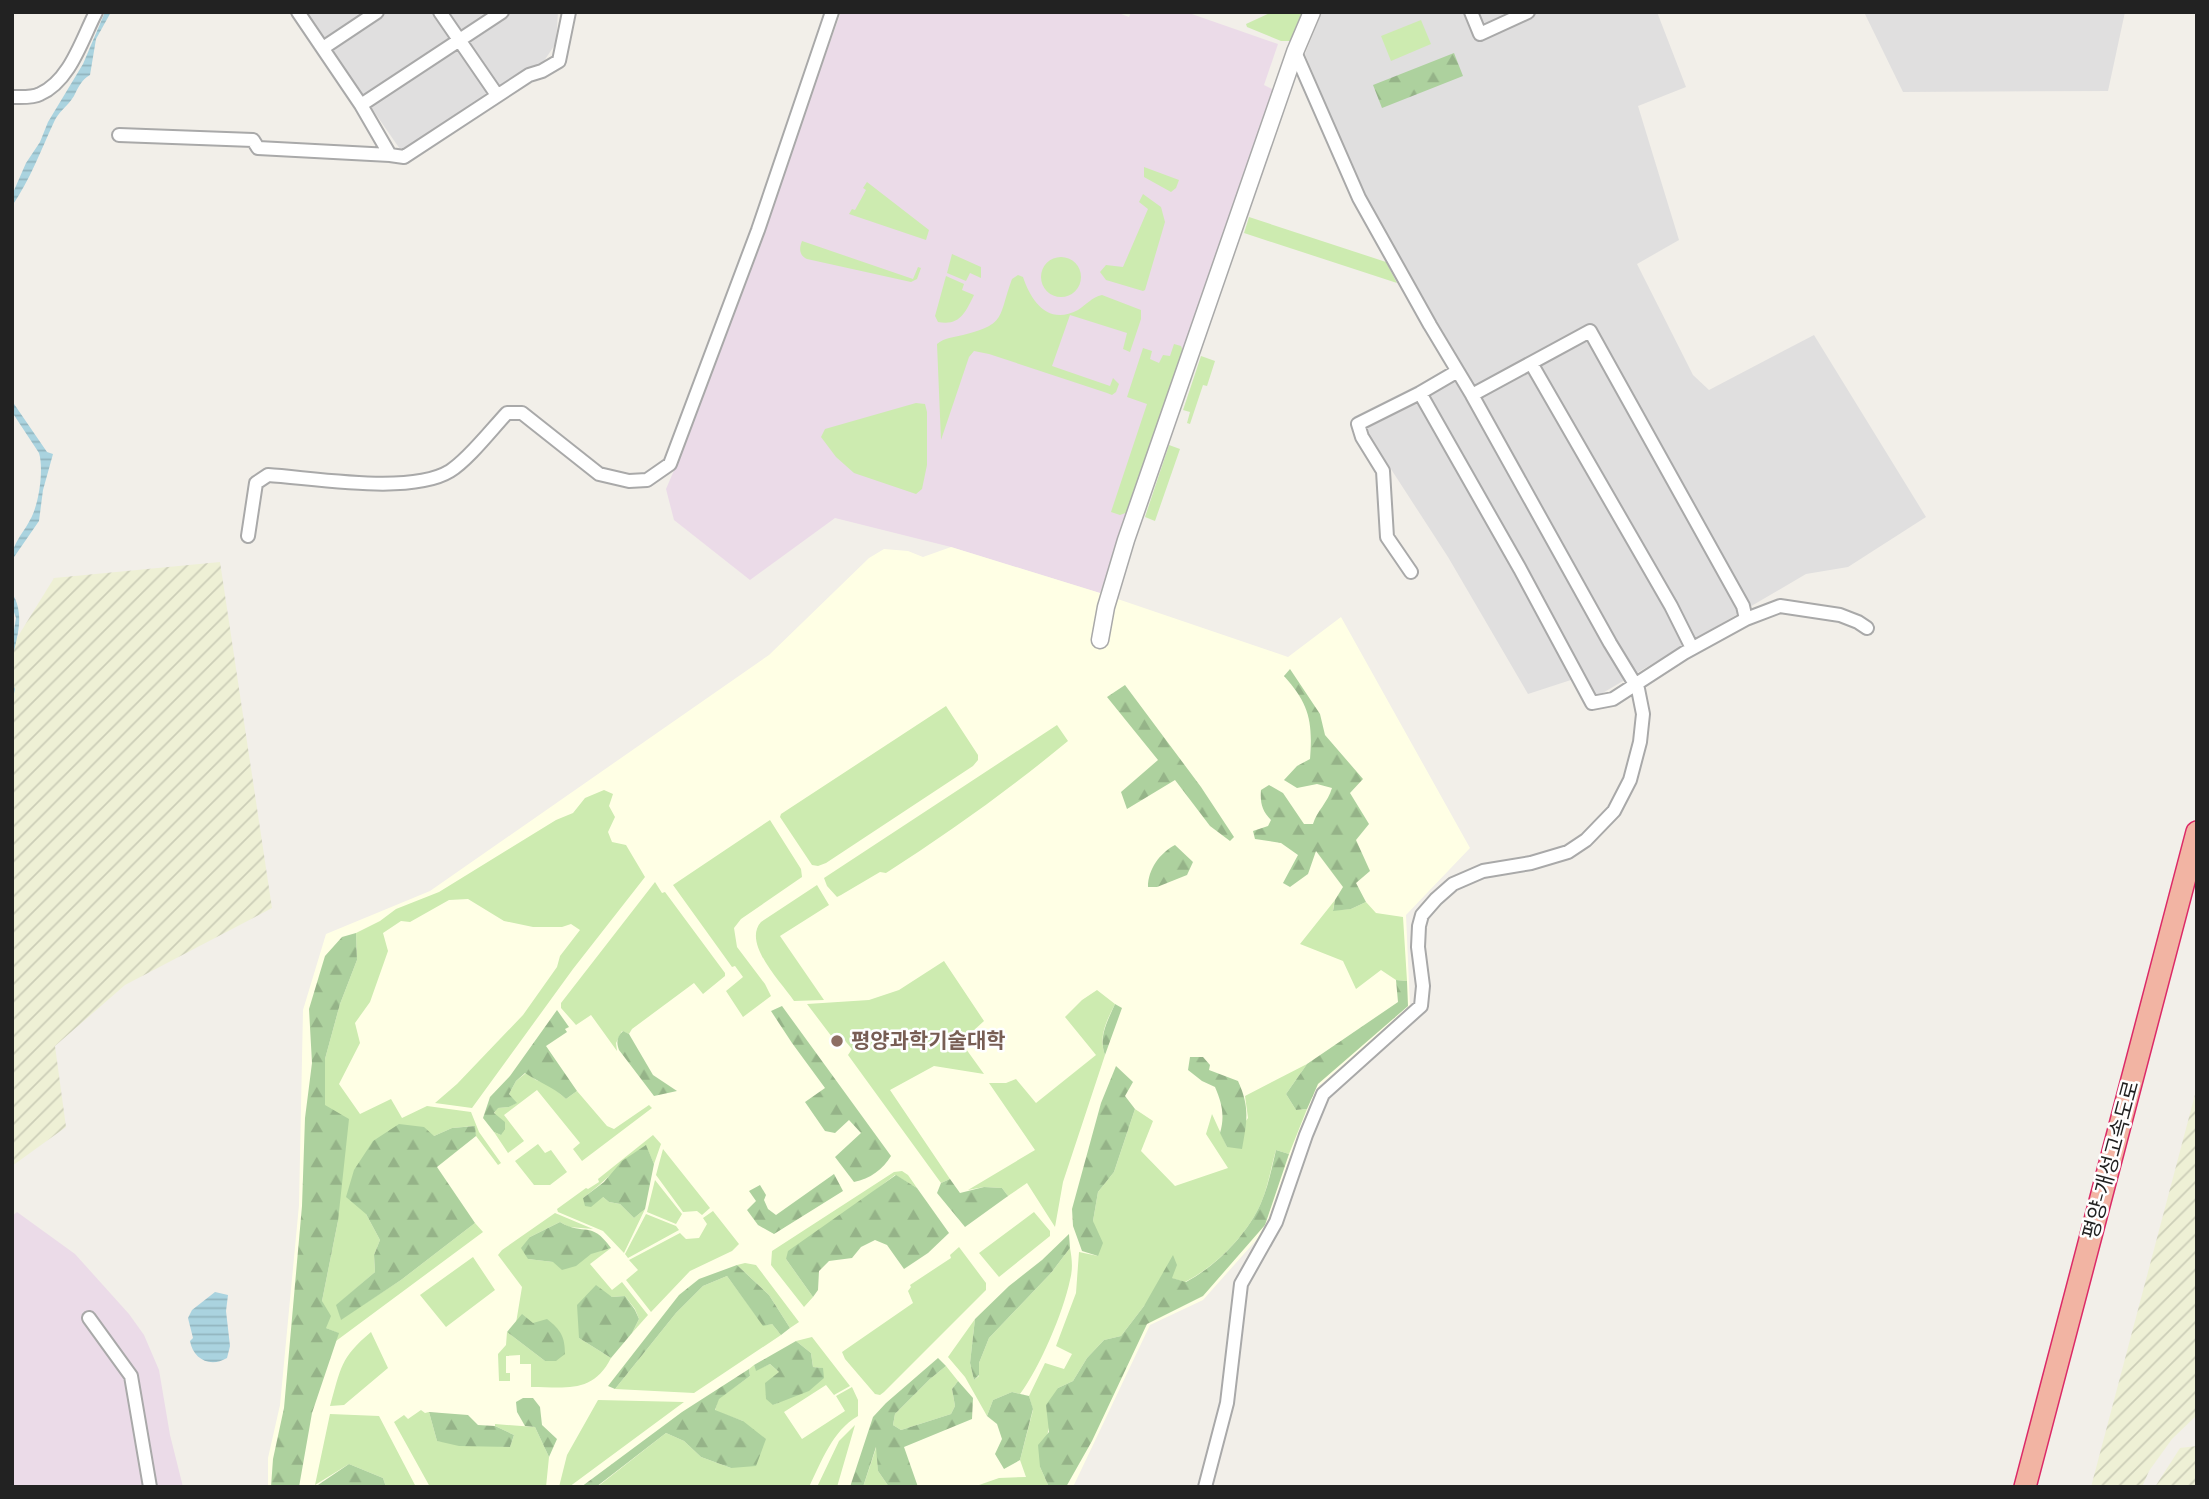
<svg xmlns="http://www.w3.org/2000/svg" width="2209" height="1499" viewBox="0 0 2209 1499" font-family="Barlow,'Noto Sans KR',sans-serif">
<defs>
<pattern id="farmland-furrows" width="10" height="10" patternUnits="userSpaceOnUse" patternTransform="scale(1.75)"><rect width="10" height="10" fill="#eef0d5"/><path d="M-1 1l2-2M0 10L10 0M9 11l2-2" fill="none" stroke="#ccceb7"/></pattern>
<pattern id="forest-firs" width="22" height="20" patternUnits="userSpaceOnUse" patternTransform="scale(1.75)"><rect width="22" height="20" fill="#add19e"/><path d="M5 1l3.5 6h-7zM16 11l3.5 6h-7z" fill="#95b388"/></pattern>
<pattern id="water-rules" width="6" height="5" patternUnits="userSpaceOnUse" patternTransform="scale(1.75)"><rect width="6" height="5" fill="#aad3df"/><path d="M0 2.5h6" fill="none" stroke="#92b5bf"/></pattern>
</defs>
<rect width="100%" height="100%" fill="#f2efe9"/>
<path fill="#e0dfdf" d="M 305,12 L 558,12 L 556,43 L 544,61 L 402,152 Z
M 1322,12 L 1657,12 L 1686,87 L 1638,106 L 1679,240 L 1637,264 L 1693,375 L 1709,390 L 1814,335 L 1926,517 L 1848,567 L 1806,574 L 1594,698 L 1577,678 L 1528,694 L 1448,557 L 1365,429 L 1452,380 L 1457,358 L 1369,201 L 1350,163 L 1305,54 Z
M 1864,12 L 2125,12 L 2108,91 L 1903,92 Z"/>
<path fill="#ebdbe8" d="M 841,12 L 1116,12 L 1129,17 L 1131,12 L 1186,12 L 1278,44 L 1264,85 L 1276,91 L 1100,593 L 951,547 L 835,518 L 750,580 L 674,520 L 666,489 L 678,461 Z
M 17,1212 L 75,1254 L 129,1314 L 144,1335 L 159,1370 L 170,1435 L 183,1487 L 12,1487 L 12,1216 Z"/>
<path fill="#ffffe5" d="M 951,547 L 1100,593 L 1288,657 L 1341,617 L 1470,848 L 1406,915 L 1410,1007 L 1319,1086 L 1267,1228 L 1203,1300 L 1150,1325 L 1073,1487 L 268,1487 L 268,1458 L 280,1405 L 299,1205 L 303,1010 L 326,934 L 430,891 L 769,655 L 869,558 L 884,549 L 908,551 L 923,557 Z"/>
<path fill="url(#farmland-furrows)" d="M 220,562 L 272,908 L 125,985 L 55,1046 L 66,1127 L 12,1166 L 12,646 L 54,578 Z
M 2197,1087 L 2197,1415 L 2172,1439 L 2149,1471 L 2142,1487 L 2091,1487 Z
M 2197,1446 L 2197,1487 L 2155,1487 L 2180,1448 Z"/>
<path fill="#cdebb0" d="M 1272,12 L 1302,12 L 1292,41 L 1281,41 L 1247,27 L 1246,24 Z
M 1421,20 L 1431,44 L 1391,61 L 1381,36 Z
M 1144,167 L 1179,180 L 1176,188 L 1171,192 L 1144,177 Z
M 867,182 L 929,230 L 926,240 L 849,214 L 852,209 L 855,210 L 866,190 L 863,188 Z
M 1143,194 L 1161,207 L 1165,222 L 1145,290 L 1143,291 L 1106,280 L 1100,272 L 1106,265 L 1123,267 L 1148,209 L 1139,202 Z
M 1249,217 L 1386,262 L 1397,283 L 1244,233 Z
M 802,241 L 913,279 L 918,267 L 921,268 L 917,279 L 911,282 L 807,259 C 799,255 799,249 802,241 Z
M 952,254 L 981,267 L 981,278 L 970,273 L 966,281 L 947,273 Z
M1041 277a20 20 0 1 1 40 0a20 20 0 1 1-40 0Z
M 1018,275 L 1023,277 C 1031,301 1048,326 1078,310 C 1086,305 1092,297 1102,295 L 1141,310 L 1141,319 L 1130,352 L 1123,349 L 1127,333 L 1070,315 L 1052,366 L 1110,386 L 1113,378 L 1119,384 L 1116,392 L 1112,395 L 1107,393 L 989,354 L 974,351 L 969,357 L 941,440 L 937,344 C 944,338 954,337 963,335 C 1007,324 998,317 1012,279 Z
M 946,276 L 964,284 L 962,290 L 974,295 C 965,313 960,326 938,322 L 935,316 Z
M 1174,344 L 1181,346 L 1183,351 L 1131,511 L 1120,515 L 1111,512 L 1147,404 L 1127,397 L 1143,348 L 1152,351 L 1150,359 L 1159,363 L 1163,355 L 1170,356 Z
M 1201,356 L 1215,361 L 1207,386 L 1203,385 L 1190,424 L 1187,423 L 1190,412 L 1183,410 Z
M 916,403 L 925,404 L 927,412 L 927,465 L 922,489 L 916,494 L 854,473 L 836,457 L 821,437 L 825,429 Z
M 1169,445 L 1180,449 L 1155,521 L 1145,517 Z
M 946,706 L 978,755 L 978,760 L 973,766 L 826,863 L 818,866 L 812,865 L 780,817 L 781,814 Z
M 1057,725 L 1068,741 C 1010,789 949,833 886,873 L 880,872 L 841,895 L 837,897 L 827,886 L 824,878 Z
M 604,790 L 613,794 L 609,806 L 615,817 L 608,832 L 612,842 L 626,845 L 645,877 L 573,969 L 472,1108 L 435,1103 L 457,1084 L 523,1015 L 557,967 L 560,956 L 580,930 L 571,924 L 562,927 L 533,927 L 504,921 L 468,899 L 449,900 L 410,922 L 401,921 L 383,933 L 388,951 L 370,1002 L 355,1023 L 360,1043 L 339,1084 L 360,1114 L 391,1099 L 402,1118 L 427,1106 L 471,1112 L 479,1132 L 501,1163 L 498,1165 L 476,1136 L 474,1126 L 452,1128 L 434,1136 L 366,1214 L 380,1240 L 374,1255 L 375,1272 L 337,1305 L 341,1319 L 401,1280 L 475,1223 L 483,1232 L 336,1341 L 338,1333 L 326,1328 L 322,1301 L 338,1221 L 325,1106 L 325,1059 L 340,1004 L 357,960 L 356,933 L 380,921 L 396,909 L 439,892 L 556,820 L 573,813 L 585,798 Z
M 770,820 L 801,869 L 802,877 L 741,919 L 734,928 L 737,947 L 765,984 L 771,996 L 743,1017 L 726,991 L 743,977 L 735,966 L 732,967 L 673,885 Z
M 655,882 L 662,893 L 665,892 L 725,973 L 725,976 L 703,994 L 694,983 L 632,1029 L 629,1034 L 622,1031 L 616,1043 L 617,1051 L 591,1015 L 576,1025 L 561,1008 L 561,1003 Z
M 817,885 L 829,905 L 780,936 L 824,1000 L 794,1001 C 781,982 742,943 761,922 Z
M 1335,900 L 1333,910 L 1351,909 L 1366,902 L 1376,913 L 1403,917 L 1407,981 L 1396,980 L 1381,970 L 1356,989 L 1343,961 L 1300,944 Z
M 944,961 L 984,1021 L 961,1042 L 984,1074 L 934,1066 L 890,1090 L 950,1179 L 941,1183 L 848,1055 L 852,1049 L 841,1036 L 832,1037 L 807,1004 L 869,1000 L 899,990 Z
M 1097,990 L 1115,1004 C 1107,1020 1098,1037 1105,1055 L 1063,1182 L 1055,1227 L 1027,1183 L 1008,1196 L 1002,1188 L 984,1187 L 968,1190 L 1035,1150 L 989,1083 L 1006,1083 L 1016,1079 L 1036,1103 L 1096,1055 L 1065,1017 L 1082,1000 Z
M 1307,1064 L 1286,1094 L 1296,1110 L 1307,1109 L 1289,1154 L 1276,1150 C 1271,1167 1268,1187 1261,1203 C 1247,1235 1216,1266 1185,1282 L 1171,1278 L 1144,1306 L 1121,1336 L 1104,1340 L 1087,1358 L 1073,1381 L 1058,1388 L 1040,1467 L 1049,1487 L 980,1487 L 979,1485 L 999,1478 L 1026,1477 L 1020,1460 L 1033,1410 L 1029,1396 L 1045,1363 L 1064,1369 L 1072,1354 L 1056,1346 L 1076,1293 L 1079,1252 L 1098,1256 L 1093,1221 L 1098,1192 L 1114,1172 L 1135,1109 L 1153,1121 L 1141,1151 L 1175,1186 L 1228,1168 L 1206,1134 L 1212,1114 L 1227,1147 L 1248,1118 L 1245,1096 Z
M 526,1073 L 536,1080 L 550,1085 L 566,1099 L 577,1091 L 607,1126 L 614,1129 L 649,1105 L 652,1108 L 582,1161 L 573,1149 L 580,1143 L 537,1090 L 504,1115 L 524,1141 L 508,1153 L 494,1132 L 501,1135 L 494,1114 L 497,1108 L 509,1107 L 516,1103 L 509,1094 L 516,1081 Z
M 653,1135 L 661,1144 L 654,1164 L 646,1146 C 622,1162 606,1181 583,1198 L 603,1197 L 609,1202 L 620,1204 L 634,1218 L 645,1209 L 624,1253 L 603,1231 L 558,1212 L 557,1209 L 586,1188 L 588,1189 L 599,1182 L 598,1179 Z
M 538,1144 L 545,1153 L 551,1150 L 567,1172 L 550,1185 L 534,1185 L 515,1161 Z
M 663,1149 L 710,1208 L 702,1215 L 697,1211 L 683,1212 L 656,1175 Z
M 902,1171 L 908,1175 L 917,1188 L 895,1175 L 786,1259 L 813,1297 L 804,1307 L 771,1265 L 772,1251 L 894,1172 Z
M 655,1180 L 682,1214 L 676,1224 L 647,1212 Z
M 713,1211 L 739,1244 L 732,1251 L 690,1271 L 651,1312 L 626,1280 L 638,1270 L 629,1260 L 680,1233 L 686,1239 L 699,1238 L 707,1224 L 703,1218 Z
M 1034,1212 L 1050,1231 L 1050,1236 L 999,1277 L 979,1253 Z
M 555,1213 L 593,1229 L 569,1227 L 560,1222 L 530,1237 L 528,1259 L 553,1262 L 611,1248 L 590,1264 L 612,1290 L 622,1282 L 648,1315 L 632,1333 L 639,1319 L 635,1309 L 625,1296 L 612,1297 L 604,1293 L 579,1338 L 611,1358 C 593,1394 565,1387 531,1387 L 531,1364 L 520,1364 L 520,1355 L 506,1356 L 506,1373 L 510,1373 L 510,1381 L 499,1381 L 498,1354 L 506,1345 L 507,1332 L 545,1361 L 533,1323 L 516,1323 L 522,1287 L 498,1255 L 502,1250 Z
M 646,1214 L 676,1226 L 679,1230 L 628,1258 L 625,1254 Z
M 959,1247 L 986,1283 L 986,1290 L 884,1392 L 880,1395 L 875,1394 L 845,1359 L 842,1352 L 913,1303 L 908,1291 L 911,1287 L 910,1285 L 951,1258 L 950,1255 Z
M 1070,1248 C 1072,1259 1073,1269 1070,1280 C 1063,1313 1040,1367 1020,1394 L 1012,1392 L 993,1400 L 987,1416 L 965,1377 L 948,1357 L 975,1319 L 970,1363 L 974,1380 L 979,1376 L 979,1363 L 989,1338 L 1051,1273 Z
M 473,1257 L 495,1290 L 446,1327 L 420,1295 Z
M 745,1263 L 756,1265 L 799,1322 L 790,1328 L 769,1295 L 737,1265 Z
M 727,1276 L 763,1325 L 772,1324 L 781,1335 L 694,1393 L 615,1389 L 676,1313 L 703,1286 Z
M 371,1332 L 388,1368 L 344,1405 L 330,1406 C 341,1368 340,1358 371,1332 Z
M 812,1337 L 850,1386 L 834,1395 L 826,1385 L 784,1412 L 802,1439 L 845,1411 L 836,1396 L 852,1387 L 858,1400 L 858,1416 C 832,1431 822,1461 809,1487 L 597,1487 L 666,1433 L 684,1441 L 701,1457 L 731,1468 L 743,1421 L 715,1411 L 718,1399 L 750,1376 L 749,1369 L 754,1365 L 756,1370 L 770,1364 L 779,1372 L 773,1405 L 788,1398 L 822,1368 L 813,1367 L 811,1353 L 796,1341 Z
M 946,1366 L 958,1381 L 952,1389 L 955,1406 L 951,1414 L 901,1430 L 893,1425 L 895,1414 L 930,1379 Z
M 598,1400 L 684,1402 L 569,1487 L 559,1487 L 567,1455 Z
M 421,1410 L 425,1413 L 429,1412 L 437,1441 L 510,1447 L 514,1435 L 495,1426 L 495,1424 L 535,1427 L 549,1457 L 546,1487 L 430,1487 L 394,1422 L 404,1415 L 408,1419 Z
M 330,1414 L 379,1416 L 416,1487 L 386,1487 L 383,1478 L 349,1464 L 315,1485 Z
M 855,1425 L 837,1487 L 817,1487 L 839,1441 Z
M 877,1445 L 878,1471 L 889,1487 L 863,1487 Z"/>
<path fill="url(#forest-firs)" d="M 1454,53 L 1463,76 L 1382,108 L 1373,85 Z
M 1290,669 L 1320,714 L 1325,735 L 1363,779 L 1350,793 L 1369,824 L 1356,840 L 1370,871 L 1356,883 L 1366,902 L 1351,909 L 1333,911 L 1335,900 L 1343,887 L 1316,851 L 1308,874 L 1290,887 L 1283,883 L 1298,855 L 1281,843 L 1255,839 L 1253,831 L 1268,826 L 1271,820 C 1262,811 1260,803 1261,790 L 1269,785 L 1283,793 L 1304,824 L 1313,824 C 1317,811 1328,802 1332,788 L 1317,784 L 1297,788 L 1284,780 L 1297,766 L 1310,759 C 1313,721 1309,704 1284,676 Z
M 1125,685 L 1201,787 L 1234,837 L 1230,841 L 1210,826 L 1175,780 L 1127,809 L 1121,792 L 1158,760 L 1107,697 Z
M 1175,845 L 1193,862 L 1187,875 L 1157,887 L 1148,887 C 1148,869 1160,853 1175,845 Z
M 356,933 L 357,960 L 340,1004 L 325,1059 L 325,1105 L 349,1119 L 338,1221 L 322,1301 L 331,1316 L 326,1328 L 339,1333 L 312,1413 L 299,1487 L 271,1487 L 273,1459 L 284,1408 L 302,1206 L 305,1118 L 312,1063 L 309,1009 L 325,956 L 342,937 Z
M 1396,980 L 1407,981 L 1408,1006 L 1318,1084 L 1307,1109 L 1296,1110 L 1286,1094 L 1307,1064 L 1398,1002 Z
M 1115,1004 L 1122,1008 L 1105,1055 C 1098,1037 1108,1020 1115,1004 Z
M 782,1006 L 891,1156 C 883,1169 870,1179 854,1182 L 835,1157 L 861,1133 L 849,1120 L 835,1133 L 825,1131 L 805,1102 L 825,1088 L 792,1043 L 771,1011 Z
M 557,1010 L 569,1027 L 565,1029 L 567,1032 L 546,1046 L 577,1091 L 566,1099 C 552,1086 540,1083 525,1073 L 516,1081 L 509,1094 L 517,1103 L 509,1107 L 498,1108 L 494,1113 L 505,1122 L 505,1129 L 501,1135 L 494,1132 L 483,1118 L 490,1097 L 510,1076 Z
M 623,1031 L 629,1034 L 653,1075 L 677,1091 L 654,1096 L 619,1050 C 616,1042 617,1037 623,1031 Z
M 1190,1057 L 1203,1057 L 1210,1065 L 1209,1070 L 1238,1081 C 1250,1107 1247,1121 1242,1149 L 1227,1147 L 1220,1133 C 1225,1116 1222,1103 1215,1087 L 1202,1081 L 1188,1070 Z
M 1116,1066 L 1133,1082 L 1125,1096 L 1135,1109 L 1114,1172 L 1098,1192 L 1093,1221 L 1103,1243 L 1098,1256 L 1082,1251 L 1073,1226 L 1072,1209 L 1101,1103 Z
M 399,1124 L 424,1127 L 434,1136 L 452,1128 L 475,1126 L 476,1136 L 437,1167 L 475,1223 L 401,1280 L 341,1320 L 336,1305 L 375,1272 L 374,1255 L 380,1240 L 366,1214 L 346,1197 L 354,1170 L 373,1141 Z
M 646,1145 L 654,1164 L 645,1209 L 634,1218 L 620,1204 L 609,1202 L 603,1197 L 591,1207 L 585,1206 L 583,1198 L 604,1182 L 622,1161 Z
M 1276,1150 L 1289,1154 L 1265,1225 L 1203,1296 L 1147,1324 L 1092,1441 L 1066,1487 L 1049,1487 L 1040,1467 L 1038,1445 L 1049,1432 L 1046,1405 L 1058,1388 L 1073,1381 L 1087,1358 L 1104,1340 L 1121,1336 L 1144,1306 L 1173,1255 L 1177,1265 L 1172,1278 L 1186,1282 C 1216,1266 1247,1235 1261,1203 C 1268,1187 1272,1167 1276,1150 Z
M 834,1174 L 843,1191 L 774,1234 L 758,1225 L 747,1210 L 756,1201 L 749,1191 L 760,1185 L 766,1195 L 764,1200 L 768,1209 L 776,1215 Z
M 896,1175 L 917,1188 L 949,1233 L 928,1253 L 904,1269 L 887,1245 L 875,1240 L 861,1247 L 852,1258 L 829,1261 L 819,1271 L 818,1290 L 813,1297 L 786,1259 L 788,1251 Z
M 950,1179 L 960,1193 L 984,1187 L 1002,1188 L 1008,1196 L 965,1227 L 937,1193 L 941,1183 Z
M 560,1222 C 585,1237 590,1219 611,1248 L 591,1254 L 576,1266 L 562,1270 L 553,1262 L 528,1259 L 521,1248 L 530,1237 Z
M 1069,1234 L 1070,1248 L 1051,1273 L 989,1338 L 979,1363 L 979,1375 L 974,1380 L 970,1363 L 975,1319 L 1009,1286 L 1042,1260 Z
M 737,1265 L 769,1295 L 790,1328 L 781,1335 L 772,1324 L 763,1326 L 727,1276 L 703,1286 L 676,1313 L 615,1389 L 608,1386 L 679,1295 L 699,1279 Z
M 596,1285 L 612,1297 L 625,1296 L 635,1310 L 639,1319 L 632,1333 L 611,1358 L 579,1338 L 577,1305 Z
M 522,1314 L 533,1323 L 547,1319 C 561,1330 565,1337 565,1354 L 556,1361 L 545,1361 L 507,1332 Z
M 796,1341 L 811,1353 L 813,1367 L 823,1368 L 824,1378 L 809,1391 L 773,1405 L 766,1399 L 765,1383 L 779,1372 L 770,1364 L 756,1371 L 754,1365 Z
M 938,1358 L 946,1366 L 930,1379 L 895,1414 L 893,1425 L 901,1430 L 951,1414 L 955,1406 L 952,1389 L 958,1381 L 973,1398 L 972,1419 L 904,1447 L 918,1487 L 889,1487 L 878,1471 L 876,1447 L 863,1487 L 850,1487 L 873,1417 L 886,1403 Z
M 749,1369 L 750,1376 L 719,1399 L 715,1410 L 743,1421 L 766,1439 L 756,1466 L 731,1468 L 701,1457 L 684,1441 L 666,1433 L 596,1487 L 581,1487 L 682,1412 Z
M 1012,1392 L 1029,1396 L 1033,1409 L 1020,1460 L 1004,1469 L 995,1454 L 1002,1439 L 997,1424 L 987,1416 L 993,1400 Z
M 523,1398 L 533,1398 L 540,1407 L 542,1425 L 557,1439 L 549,1457 L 535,1427 L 525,1426 L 517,1412 L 516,1402 Z
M 429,1412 L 468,1415 L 478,1425 L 495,1426 L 514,1435 L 510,1447 L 459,1446 L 437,1441 Z
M 349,1464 L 383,1478 L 386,1487 L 315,1487 Z"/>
<path fill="url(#water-rules)" d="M 105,12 L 111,12 L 96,39 L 90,75 C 81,80 78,88 74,96 C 68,106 58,112 54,122 C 41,150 30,180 12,206 L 12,195 L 26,163 L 40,142 L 48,122 L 83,64 Z
M 12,401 L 47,452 L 53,454 L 43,490 L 39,521 L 12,560 C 12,543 23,534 30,520 C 39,505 44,469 39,453 L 12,412 Z
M 12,593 C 33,627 0,662 15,689 L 12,703 L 12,643 L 16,618 L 12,606 Z
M 215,1292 L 228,1295 L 226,1311 L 230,1346 L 227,1358 C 210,1368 193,1359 190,1341 L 193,1338 L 188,1318 L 192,1310 Z"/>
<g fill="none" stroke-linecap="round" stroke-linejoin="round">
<defs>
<path id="minor" d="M 298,12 L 361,105 L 390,155 L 404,157 L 529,75 L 542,71 L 559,61 L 569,12
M 440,12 L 497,95
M 1471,12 L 1480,34 L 1528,12
M 323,48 L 377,12
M 12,97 C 20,97 33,98 40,94 C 70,81 82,39 96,12
M 361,105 L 502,12
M 119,135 L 253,140 L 258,148 L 390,155
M 1531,363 L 1671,606 L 1692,648
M 1420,393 L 1520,569 L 1592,703 L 1613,699 L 1684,653 L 1746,619 L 1780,606 L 1840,615 L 1858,622 L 1867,628
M 1472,395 L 1590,331 L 1743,606 L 1746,619
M 248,536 L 256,483 L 268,475 C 315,478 411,495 450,471 C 468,460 492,429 507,413 L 522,413 L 599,474 L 629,481 L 647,480 L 670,464 L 758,230 L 832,12
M 1411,572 L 1387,537 L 1383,471 L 1362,437 L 1358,424 L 1420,393 L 1456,372
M 89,1318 L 131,1376 L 150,1487
M 1205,1487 L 1227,1403 L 1241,1284 L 1276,1222 L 1306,1135 L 1323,1094 L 1421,1006 L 1423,986 L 1418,947 L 1419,926 L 1422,915 L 1436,899 L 1453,884 L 1483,871 L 1531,863 L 1568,852 L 1586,840 L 1614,811 L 1630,780 L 1640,742 L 1643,714 L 1638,689 L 1610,643 L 1472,395 L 1430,325 L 1359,198 L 1295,52"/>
<path id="tertiary" d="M 1100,640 L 1106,607 L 1126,540 L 1295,52 L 1312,12"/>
<path id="trunk" d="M 2025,1487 L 2197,832"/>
</defs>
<use href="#minor" stroke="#a9a9a9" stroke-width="16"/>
<use href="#tertiary" stroke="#a9a9a9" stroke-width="19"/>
<use href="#trunk" stroke="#dc2a67" stroke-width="24"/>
<use href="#minor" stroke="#fff" stroke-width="12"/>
<use href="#tertiary" stroke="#fff" stroke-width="16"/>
<use href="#trunk" stroke="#f2b4a3" stroke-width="21"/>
</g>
<circle fill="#8d6e63" stroke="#fff" stroke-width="2.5" cx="837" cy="1041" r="7"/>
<g text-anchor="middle" stroke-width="5" stroke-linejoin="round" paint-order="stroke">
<g font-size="21" font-weight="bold" fill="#785e54" stroke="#fff" text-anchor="start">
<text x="851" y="1048">평양과학기술대학</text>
</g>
<g font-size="21" fill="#222" stroke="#fff">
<text transform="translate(2111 1160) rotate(-75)" y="7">평양-개성고속도로</text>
</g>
</g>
<rect width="2209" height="1499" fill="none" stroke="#222222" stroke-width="28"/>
</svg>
